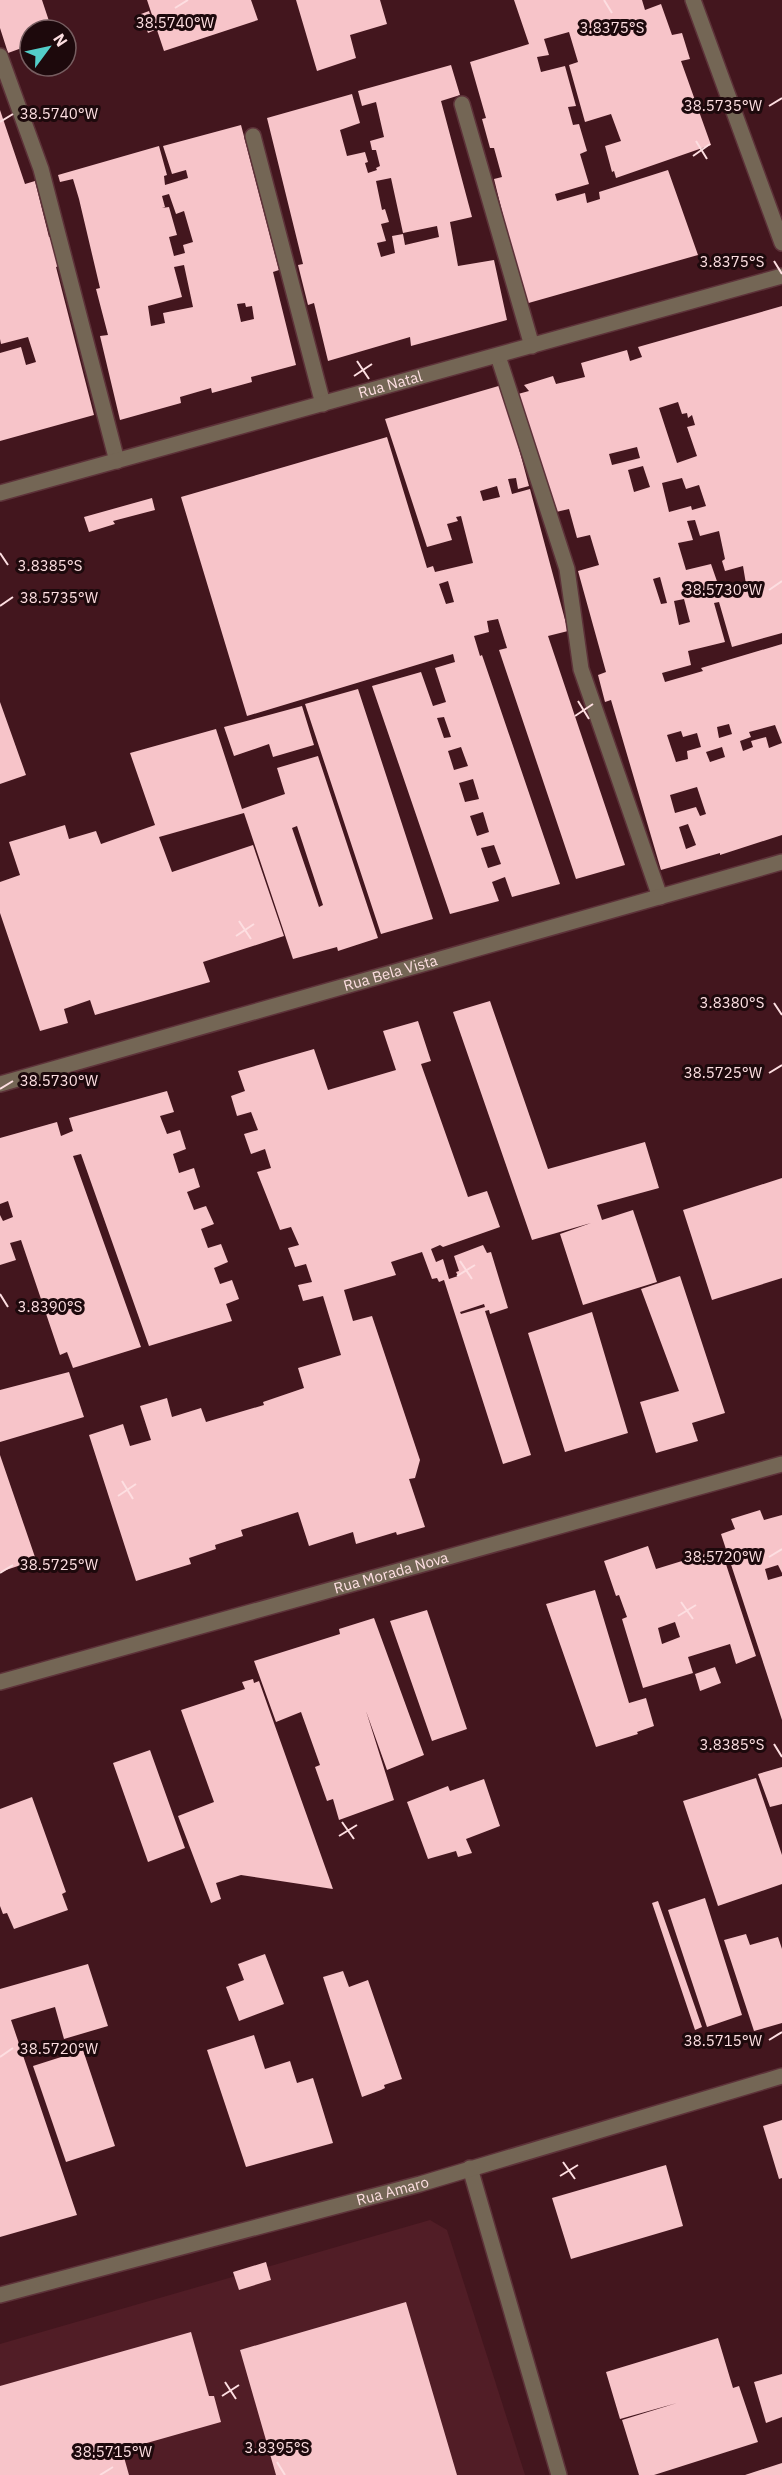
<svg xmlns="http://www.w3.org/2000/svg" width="782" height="2475" viewBox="0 0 782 2475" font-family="'IBM Plex Sans',sans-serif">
<rect width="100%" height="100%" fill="#43161e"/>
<path fill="#511d26" d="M 430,2220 L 447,2230 L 525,2475 L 0,2475 L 0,2344 Z"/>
<path fill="#f7c4c9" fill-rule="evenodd" d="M 0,0 L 42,0 L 52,30 L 30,30 L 30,45 L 8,53 L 0,28 Z
M 147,0 L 251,0 L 258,20 L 164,51 Z
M 296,0 L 380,0 L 387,24 L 350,35 L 356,58 L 317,71 Z
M 514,0 L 642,0 L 645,10 L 661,4 L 672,35 L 682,33 L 690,59 L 681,61 L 711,145 L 616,178 L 614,171 L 612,172 L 605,146 L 621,141 L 611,114 L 585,122 L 569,65 L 578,62 L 569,32 L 544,39 L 549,55 L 537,57 L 541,72 L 565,66 L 576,106 L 568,107 L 573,125 L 579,124 L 587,151 L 580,154 L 589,184 L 555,194 L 557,201 L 585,193 L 587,203 L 600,199 L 599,192 L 668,170 L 698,255 L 525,304 L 494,179 L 502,177 L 494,148 L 490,148 L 482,119 L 486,118 L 470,62 L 529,44 Z
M 149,11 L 155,30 L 148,33 L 141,14 Z
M 451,65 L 460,95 L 441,101 L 472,217 L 450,222 L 458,266 L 494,260 L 507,320 L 411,346 L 410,337 L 328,361 L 314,303 L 308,305 L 298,265 L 303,264 L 267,118 L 352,94 L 360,123 L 340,130 L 347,156 L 365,152 L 368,162 L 365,163 L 368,173 L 377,170 L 376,168 L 380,166 L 376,150 L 372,150 L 370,141 L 384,137 L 376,102 L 362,106 L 358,91 ZM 391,178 L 403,233 L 437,226 L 439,237 L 405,245 L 403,234 L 392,236 L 395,253 L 381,257 L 377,243 L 386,241 L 381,224 L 389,222 L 385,209 L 382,210 L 376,181 Z
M 0,110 L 25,184 L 35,181 L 49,237 L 57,235 L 64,264 L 56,267 L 94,415 L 0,441 L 0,353 L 21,347 L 26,365 L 36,362 L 28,337 L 1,344 L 0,339 Z
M 241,125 L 279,270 L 273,272 L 296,365 L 251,377 L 252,382 L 212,393 L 211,388 L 180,397 L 181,403 L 120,420 L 100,336 L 108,335 L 96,289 L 100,288 L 79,199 L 73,179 L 60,182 L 58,175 L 159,146 L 167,175 L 164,176 L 165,185 L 188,178 L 186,170 L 172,174 L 163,146 ZM 169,194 L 176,214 L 184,211 L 193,242 L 183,245 L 185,253 L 174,256 L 169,237 L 177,235 L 169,207 L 162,208 L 165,207 L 162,196 ZM 184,265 L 193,307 L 163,313 L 165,323 L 151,326 L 148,306 L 182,297 L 174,267 ZM 245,303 L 246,307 L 252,306 L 254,319 L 241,322 L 237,304 Z
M 782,306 L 782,633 L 732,647 L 719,602 L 714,603 L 725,642 L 688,651 L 691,665 L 662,673 L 665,682 L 703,671 L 701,668 L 782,644 L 782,743 L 775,725 L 749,732 L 751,737 L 740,741 L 743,751 L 753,747 L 751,741 L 766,737 L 769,748 L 782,743 L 782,835 L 720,855 L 720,853 L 661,870 L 611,700 L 605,702 L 598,675 L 606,672 L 578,571 L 599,565 L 590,535 L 577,538 L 569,509 L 556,512 L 518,394 L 529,391 L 524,385 L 553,376 L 556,384 L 585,377 L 581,363 L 627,350 L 630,361 L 642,357 L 638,347 ZM 678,402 L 682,414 L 687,413 L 688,418 L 692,415 L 695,425 L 687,427 L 697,456 L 677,463 L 659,408 ZM 637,447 L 640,458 L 612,465 L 609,454 ZM 643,466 L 650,487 L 634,492 L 628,470 ZM 682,478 L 686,489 L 699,485 L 706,506 L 692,510 L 691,506 L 669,512 L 662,483 ZM 695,520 L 700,536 L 719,531 L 725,559 L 722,561 L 725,571 L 743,566 L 746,584 L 720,590 L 711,564 L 686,570 L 678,543 L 693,540 L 687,521 ZM 660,577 L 667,603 L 661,604 L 653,579 ZM 684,599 L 690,622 L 679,625 L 674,601 ZM 729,724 L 732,734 L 719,738 L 717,727 ZM 681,731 L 683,737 L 697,733 L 701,747 L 687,751 L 688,759 L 676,762 L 667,735 ZM 722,747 L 725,757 L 710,762 L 706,752 ZM 697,787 L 706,814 L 700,816 L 696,807 L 675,813 L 670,795 ZM 688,824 L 696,845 L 686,849 L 679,827 Z
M 502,385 L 529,486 L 518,489 L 516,478 L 508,479 L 512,494 L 530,489 L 568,631 L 548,636 L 625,865 L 576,879 L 499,650 L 507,648 L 498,619 L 487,621 L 489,632 L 474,636 L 480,656 L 482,655 L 560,884 L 512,897 L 505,877 L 492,882 L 499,901 L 450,914 L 372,686 L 421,672 L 433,706 L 446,702 L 435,668 L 455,662 L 453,654 L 247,716 L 181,497 L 387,437 L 427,568 L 433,566 L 435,572 L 473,563 L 461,516 L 456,517 L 458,521 L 447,524 L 452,540 L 427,547 L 385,419 ZM 497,486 L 500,497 L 483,501 L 480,491 ZM 448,581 L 454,602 L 446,604 L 439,584 ZM 444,717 L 451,737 L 444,738 L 437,718 ZM 461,747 L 468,766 L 454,770 L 448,751 ZM 473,779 L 479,799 L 465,802 L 459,783 ZM 483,812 L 489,832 L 477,836 L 470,816 ZM 494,845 L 501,864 L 488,868 L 481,848 Z
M 152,498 L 155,510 L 113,521 L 115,524 L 89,532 L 84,517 Z
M 358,689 L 433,919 L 381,934 L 305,704 Z
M 0,702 L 26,775 L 0,784 Z
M 302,706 L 314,745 L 273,757 L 269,744 L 234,756 L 224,727 Z
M 216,729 L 242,809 L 285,794 L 277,768 L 318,756 L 378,938 L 338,951 L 337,947 L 293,959 L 244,813 L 159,837 L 172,872 L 253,845 L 284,936 L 203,962 L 210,982 L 95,1015 L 90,1000 L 64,1009 L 68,1023 L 40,1031 L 0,913 L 0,882 L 20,875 L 9,842 L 65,825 L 69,839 L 96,831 L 101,844 L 155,825 L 130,753 ZM 297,826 L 323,905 L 319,907 L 292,828 Z
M 490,1001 L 548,1169 L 645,1142 L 659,1188 L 597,1205 L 602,1220 L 633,1210 L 657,1282 L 583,1305 L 560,1234 L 591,1223 L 532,1240 L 453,1012 Z
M 418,1021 L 431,1061 L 421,1064 L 468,1197 L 487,1191 L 500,1227 L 443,1247 L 440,1245 L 431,1249 L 436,1262 L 443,1259 L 449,1279 L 458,1276 L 456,1272 L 459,1271 L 454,1256 L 483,1245 L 487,1253 L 491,1252 L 508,1308 L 490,1314 L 489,1310 L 485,1311 L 531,1455 L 503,1464 L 444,1280 L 439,1282 L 437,1278 L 432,1279 L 422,1252 L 391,1262 L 396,1275 L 344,1290 L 353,1321 L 372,1316 L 420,1460 L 415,1478 L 409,1479 L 425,1527 L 397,1535 L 396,1532 L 356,1544 L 353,1532 L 309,1546 L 298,1512 L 241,1530 L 243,1536 L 215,1545 L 216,1549 L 189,1558 L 191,1564 L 136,1581 L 89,1435 L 123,1424 L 130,1446 L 151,1440 L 140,1406 L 167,1398 L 172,1417 L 201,1408 L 206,1422 L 264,1405 L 263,1402 L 304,1388 L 298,1368 L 341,1355 L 323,1296 L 303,1301 L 298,1285 L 312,1282 L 306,1264 L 295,1267 L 288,1248 L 299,1245 L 291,1227 L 280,1230 L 257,1172 L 271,1168 L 265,1149 L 251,1154 L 244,1134 L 258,1130 L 251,1112 L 237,1116 L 231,1096 L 245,1091 L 238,1071 L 314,1049 L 328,1090 L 396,1070 L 383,1031 ZM 484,1304 L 485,1307 L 461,1314 L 460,1312 Z
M 167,1091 L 174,1112 L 160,1116 L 167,1134 L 180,1130 L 186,1149 L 173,1154 L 179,1173 L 194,1168 L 200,1187 L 187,1192 L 194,1210 L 206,1206 L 214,1224 L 201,1229 L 208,1248 L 221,1244 L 228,1262 L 214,1268 L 220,1284 L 232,1280 L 239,1299 L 226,1304 L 232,1321 L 149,1346 L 81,1154 L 73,1156 L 141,1347 L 73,1368 L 67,1352 L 60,1355 L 21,1240 L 10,1243 L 16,1260 L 0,1265 L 0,1215 L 3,1221 L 13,1217 L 8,1201 L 0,1204 L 0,1138 L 57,1122 L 61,1136 L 73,1131 L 69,1118 Z
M 782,1178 L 782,1278 L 712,1300 L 683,1210 Z
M 680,1276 L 725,1413 L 692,1423 L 698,1441 L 656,1453 L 640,1402 L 679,1391 L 641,1289 Z
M 592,1312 L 628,1433 L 565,1452 L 528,1333 Z
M 69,1372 L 84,1417 L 0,1442 L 0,1390 Z
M 0,1455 L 36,1560 L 0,1572 Z
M 760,1510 L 764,1520 L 782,1515 L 782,1573 L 778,1565 L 765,1569 L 768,1580 L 782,1576 L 782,1720 L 721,1534 L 735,1529 L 731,1519 Z
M 648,1546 L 656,1569 L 721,1549 L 756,1656 L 736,1664 L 730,1644 L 688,1657 L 693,1673 L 643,1688 L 622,1619 L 627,1617 L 619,1595 L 616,1596 L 604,1561 ZM 675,1622 L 680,1637 L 662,1644 L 658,1628 Z
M 595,1590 L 629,1703 L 646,1698 L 654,1726 L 637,1732 L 638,1734 L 596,1747 L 546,1604 Z
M 427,1610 L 467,1729 L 432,1741 L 390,1621 Z
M 374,1618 L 424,1755 L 387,1770 L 366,1711 L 394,1800 L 339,1820 L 333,1799 L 327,1801 L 315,1767 L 320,1765 L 301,1712 L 276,1722 L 254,1661 L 340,1634 L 339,1629 Z
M 715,1667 L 721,1683 L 700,1691 L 695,1674 Z
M 253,1679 L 254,1683 L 259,1681 L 333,1889 L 241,1875 L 216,1883 L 221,1899 L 211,1903 L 178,1816 L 214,1802 L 181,1710 L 245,1689 L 242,1682 Z
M 150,1750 L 185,1848 L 148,1862 L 113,1763 Z
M 782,1767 L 782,1804 L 770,1807 L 758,1774 Z
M 756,1778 L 782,1855 L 782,1884 L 718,1906 L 683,1801 Z
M 484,1779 L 500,1826 L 466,1839 L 472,1853 L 458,1857 L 456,1851 L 428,1859 L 407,1802 L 448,1786 L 450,1791 Z
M 32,1797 L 66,1892 L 62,1894 L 68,1910 L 14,1929 L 7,1913 L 3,1914 L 0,1906 L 0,1809 Z
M 705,1898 L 742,2015 L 707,2027 L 668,1910 Z
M 658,1901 L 702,2027 L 695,2030 L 652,1903 Z
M 746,1934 L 750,1945 L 778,1937 L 782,1949 L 782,2023 L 754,2031 L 724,1940 Z
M 265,1954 L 284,2004 L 239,2021 L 226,1987 L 244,1980 L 238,1964 Z
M 88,1964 L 108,2026 L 64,2039 L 55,2007 L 11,2020 L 77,2215 L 0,2237 L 0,1989 Z
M 343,1971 L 349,1987 L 368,1980 L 402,2079 L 384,2085 L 385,2088 L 381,2090 L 362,2097 L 323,1977 Z
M 254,2035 L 265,2069 L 290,2061 L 297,2083 L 313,2078 L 333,2143 L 246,2167 L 207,2050 Z
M 83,2050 L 115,2146 L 66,2162 L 33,2066 Z
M 782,2120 L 782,2178 L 779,2179 L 763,2126 Z
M 666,2165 L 683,2226 L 571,2259 L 552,2198 Z
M 266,2262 L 271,2280 L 239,2290 L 233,2272 Z
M 406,2302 L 457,2475 L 276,2475 L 240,2350 Z
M 191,2332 L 209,2396 L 214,2396 L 221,2422 L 122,2450 L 129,2475 L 0,2475 L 0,2386 Z
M 718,2338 L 733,2388 L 739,2386 L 758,2442 L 654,2475 L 639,2475 L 622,2420 L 677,2403 L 620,2419 L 606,2372 Z
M 782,2374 L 782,2417 L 766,2423 L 754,2382 Z
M 782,2463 L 782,2475 L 745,2475 Z"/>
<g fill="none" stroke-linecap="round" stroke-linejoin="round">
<defs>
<path id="service" d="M 0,56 L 41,169 L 117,461
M 462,104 L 532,346
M 253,136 L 323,404
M 498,356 L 567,569 L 581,669 L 660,897"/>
<g id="minor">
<path d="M 693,0 L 782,243"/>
<path id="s1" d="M 0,493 L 782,276"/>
<path id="s2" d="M 0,1084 L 782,862"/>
<path id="s3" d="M 0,1682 L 782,1464"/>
<path d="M 470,2168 L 559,2475"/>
<path id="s4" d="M 0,2295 L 420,2184 L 782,2076"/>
</g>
</defs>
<use href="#service" stroke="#5d3239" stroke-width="18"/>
<use href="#minor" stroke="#5d3239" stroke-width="18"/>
<use href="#service" stroke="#746655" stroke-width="15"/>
<use href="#minor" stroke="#746655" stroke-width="15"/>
</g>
<path fill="none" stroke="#fddee1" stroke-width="2" d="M 604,0 L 612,13M 175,8 L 188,0M 769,106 L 782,98M 0,122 L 13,114M 696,141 L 707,159M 693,156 L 710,144M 774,261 L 782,274M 357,361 L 369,379M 354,376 L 372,364M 0,553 L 8,565M 769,590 L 782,581M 0,606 L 13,597M 578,701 L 589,719M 575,716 L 593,704M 239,921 L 251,939M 236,936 L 254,924M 774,1003 L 782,1015M 769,1073 L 782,1065M 0,1089 L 13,1081M 460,1261 L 472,1279M 457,1276 L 475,1265M 0,1294 L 8,1307M 122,1481 L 133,1499M 118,1496 L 136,1484M 769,1557 L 782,1549M 0,1573 L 13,1565M 681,1602 L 693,1619M 678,1616 L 696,1605M 774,1744 L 782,1757M 342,1822 L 354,1839M 339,1836 L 357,1825M 769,2040 L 782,2032M 0,2057 L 13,2048M 563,2162 L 575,2179M 560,2176 L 578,2165M 225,2382 L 236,2399M 222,2396 L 239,2385M 277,2462 L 285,2475M 100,2475 L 113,2467"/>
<g text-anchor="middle" stroke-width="6" stroke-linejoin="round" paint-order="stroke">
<g font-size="15" fill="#fddee1" stroke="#1d090c">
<text dy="5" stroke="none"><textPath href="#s1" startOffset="405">Rua Natal</textPath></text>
<text dy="5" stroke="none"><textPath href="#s2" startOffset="406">Rua Bela Vista</textPath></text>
<text dy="5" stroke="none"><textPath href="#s3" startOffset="406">Rua Morada Nova</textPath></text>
<text dy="5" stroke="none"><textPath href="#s4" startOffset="406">Rua Amaro</textPath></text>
</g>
</g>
<g font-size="15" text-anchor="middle" fill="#fddee1" stroke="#1d090c" stroke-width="6" stroke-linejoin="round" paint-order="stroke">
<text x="175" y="28">38.5740°W</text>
<text x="612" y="33">3.8375°S</text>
<text x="723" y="111">38.5735°W</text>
<text x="59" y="119">38.5740°W</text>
<text x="732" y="267">3.8375°S</text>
<text x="50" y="571">3.8385°S</text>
<text x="723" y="595">38.5730°W</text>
<text x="59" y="603">38.5735°W</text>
<text x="732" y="1008">3.8380°S</text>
<text x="723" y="1078">38.5725°W</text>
<text x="59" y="1086">38.5730°W</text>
<text x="50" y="1312">3.8390°S</text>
<text x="723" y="1562">38.5720°W</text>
<text x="59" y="1570">38.5725°W</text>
<text x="732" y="1750">3.8385°S</text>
<text x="723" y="2046">38.5715°W</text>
<text x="59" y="2054">38.5720°W</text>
<text x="277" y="2453">3.8395°S</text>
<text x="113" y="2457">38.5715°W</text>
</g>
<g transform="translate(48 48) rotate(57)"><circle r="28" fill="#1d090c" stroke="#775e61" stroke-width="1.5"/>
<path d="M0-4.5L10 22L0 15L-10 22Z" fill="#53cdc9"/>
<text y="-9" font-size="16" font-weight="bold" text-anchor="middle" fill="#fddee1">N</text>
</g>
</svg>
